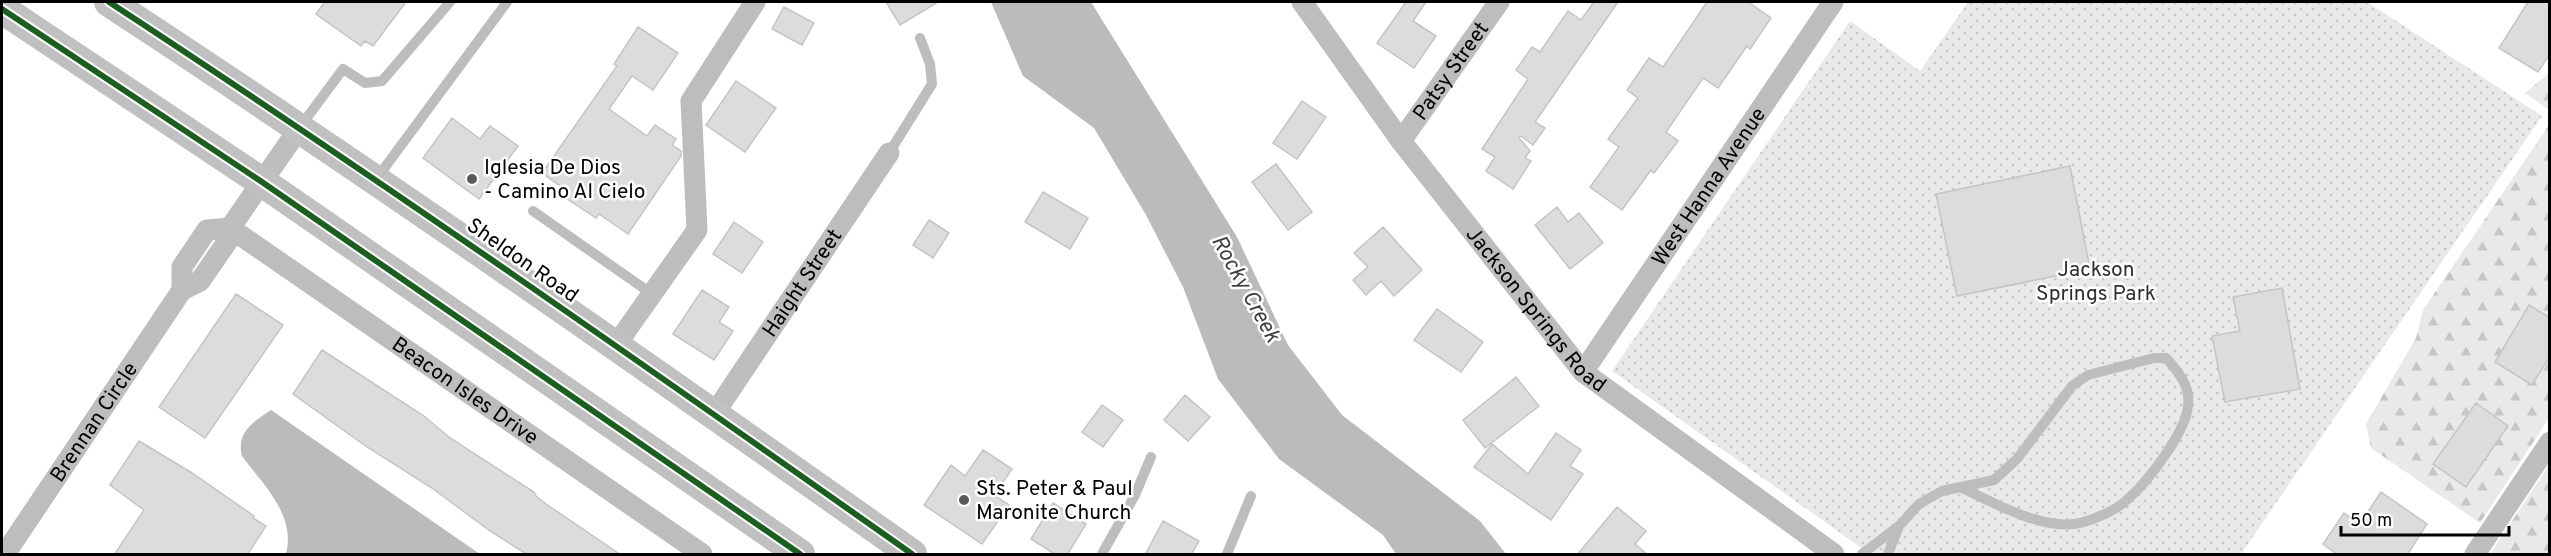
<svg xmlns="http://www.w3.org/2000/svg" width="2551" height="556" viewBox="0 0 2551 556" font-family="Overpass,sans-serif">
<defs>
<pattern id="forest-firs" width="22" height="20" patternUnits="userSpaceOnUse" patternTransform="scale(1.5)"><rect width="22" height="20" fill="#e9e9e9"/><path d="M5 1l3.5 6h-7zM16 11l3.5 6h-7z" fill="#c6c6c6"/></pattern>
<pattern id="park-dots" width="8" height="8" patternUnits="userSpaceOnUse" patternTransform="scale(1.5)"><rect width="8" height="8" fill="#e9e9e9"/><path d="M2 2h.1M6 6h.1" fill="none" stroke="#c6c6c6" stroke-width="1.8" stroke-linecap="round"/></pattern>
</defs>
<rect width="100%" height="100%" fill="#fff"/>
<path fill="url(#forest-firs)" d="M 2549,73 L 2549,110 L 2525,93 Z
M 2549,125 L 2549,418 L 2480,523 L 2371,448 L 2366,424 L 2416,338 L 2423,310 Z
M 2549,465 L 2549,554 L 2490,554 Z"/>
<path fill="url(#park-dots)" d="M 1968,2 L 2367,2 L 2542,116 L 2241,554 L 1870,554 L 1612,371 L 1850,21 L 1920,71 Z"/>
<path fill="#bbb" d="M 991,2 L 1091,2 L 1237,237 L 1288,345 L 1342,415 L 1480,521 L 1506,554 L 1396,554 L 1383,535 L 1279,459 L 1218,379 L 1183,287 L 1146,215 L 1094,128 L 1023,76 Z
M 271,410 L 477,552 L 480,554 L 286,554 C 296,515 264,486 242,456 C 236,432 253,422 271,410 Z"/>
<path fill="#dcdcdc" stroke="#c4c4c4" stroke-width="1.5" d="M 325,2 L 406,2 L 373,46 L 365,41 L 361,46 L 316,14 Z
M 886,2 L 938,2 L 900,25 Z
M 1406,2 L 1426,2 L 1413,21 L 1436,36 L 1414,68 L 1377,43 Z
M 1594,2 L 1618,2 L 1535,122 L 1545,128 L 1533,145 L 1521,136 L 1519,138 L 1530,151 L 1525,158 L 1531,161 L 1513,189 L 1486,171 L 1495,157 L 1482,149 L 1528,79 L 1516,70 L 1532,47 L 1540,52 L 1568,11 L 1581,20 Z
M 1707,2 L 1748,2 L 1771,18 L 1750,49 L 1747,46 L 1718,88 L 1703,78 L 1666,132 L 1678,141 L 1654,173 L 1651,170 L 1622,210 L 1590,187 L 1619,147 L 1608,139 L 1638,98 L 1627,90 L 1649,58 L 1663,67 Z
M 2528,2 L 2550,2 L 2550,54 L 2538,72 L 2499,48 Z
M 784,7 L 814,23 L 802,45 L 772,29 Z
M 638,27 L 678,53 L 653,90 L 632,76 L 609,109 L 647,136 L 655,125 L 676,139 L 672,145 L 681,151 L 681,156 L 628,234 L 599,214 L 596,218 L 566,198 L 570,193 L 542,173 L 617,66 L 614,64 Z
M 736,81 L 776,108 L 745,152 L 706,125 Z
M 1302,101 L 1326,117 L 1297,159 L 1273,143 Z
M 452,118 L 480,139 L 490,126 L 518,146 L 479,199 L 423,158 Z
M 1276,164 L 1312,212 L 1288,230 L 1252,182 Z
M 2070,166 L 2090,269 L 1957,296 L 1936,194 Z
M 1043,192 L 1088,218 L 1070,249 L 1025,222 Z
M 1557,207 L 1568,222 L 1579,213 L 1603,243 L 1570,269 L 1535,225 Z
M 929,220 L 949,233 L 933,258 L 913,245 Z
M 734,222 L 763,242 L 742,273 L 713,254 Z
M 1383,227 L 1422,270 L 1394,296 L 1381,281 L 1366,295 L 1353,280 L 1368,267 L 1354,253 Z
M 2282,288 L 2300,389 L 2225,402 L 2212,336 L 2240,331 L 2233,297 Z
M 702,290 L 729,307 L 719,322 L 733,331 L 714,360 L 673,334 Z
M 236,294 L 283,325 L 205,438 L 159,407 Z
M 2529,305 L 2550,318 L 2550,356 L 2532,385 L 2495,362 Z
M 1437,309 L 1483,342 L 1461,372 L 1414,340 Z
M 322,350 L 424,416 L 450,438 L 534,492 L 536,496 L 546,504 L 621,555 L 528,555 L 490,531 L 432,488 L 367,447 L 293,394 Z
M 1516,377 L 1539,406 L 1485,448 L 1463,420 Z
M 1185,395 L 1210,417 L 1188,441 L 1164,420 Z
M 2476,403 L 2508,426 L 2466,487 L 2433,464 Z
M 1102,405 L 1123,420 L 1103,447 L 1082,432 Z
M 1556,433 L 1581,450 L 1570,466 L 1583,474 L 1551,520 L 1474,467 L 1492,444 L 1528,474 Z
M 139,441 L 192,473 L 254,516 L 253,518 L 266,526 L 247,555 L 114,555 L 144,510 L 110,485 Z
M 983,450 L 1012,469 L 994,495 L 1009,505 L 982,544 L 924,505 L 951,465 L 965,476 Z
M 2381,492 L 2427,524 L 2407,555 L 2338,555 L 2323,544 L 2344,513 L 2360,524 Z
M 1053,503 L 1086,524 L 1067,555 L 1056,555 L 1031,539 Z
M 1617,507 L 1646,531 L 1635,544 L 1648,555 L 1577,555 Z
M 1163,521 L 1199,541 L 1191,555 L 1145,555 Z"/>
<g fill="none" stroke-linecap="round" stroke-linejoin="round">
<path stroke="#bdbdbd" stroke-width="10" d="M 300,127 L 343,69 L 365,83 L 382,81 L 450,2
M 889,153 L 932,84 L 930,64 L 920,38
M 377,178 L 507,2
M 533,211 L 652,294
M 1899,526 L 1919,504 L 1942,491 L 1994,480 L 2017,459 L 2072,386 L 2088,375 L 2154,358 L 2166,358 C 2178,371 2191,387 2188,406 C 2186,432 2148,481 2129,498 C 2117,510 2096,519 2080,523 C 2042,531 1995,503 1962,488
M 1102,554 L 1135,495 L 1151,457
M 1227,554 L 1251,496
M 1862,554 L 1899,526 L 1888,554"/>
<g stroke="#bdbdbd" stroke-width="21">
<path id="s1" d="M 1302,2 L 1401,141 L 1583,372 L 1834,554"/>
<path id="s2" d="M 1401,141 L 1499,2"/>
<path id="s3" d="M 230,228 L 702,554"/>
<path d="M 182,290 L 182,267 L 207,230 L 230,228"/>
<path d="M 616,345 L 697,230 L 691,101 L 755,2"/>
<path id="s4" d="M 1583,372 L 1833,2"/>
<path id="s5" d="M 714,414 L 889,153"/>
<path id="s6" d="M 5,554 L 182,290 L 200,281 L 227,242 L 230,228 L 300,127"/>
<path d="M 2475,554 L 2550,442"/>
</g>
<path stroke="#c0c0c0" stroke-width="30" d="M 109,2 C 381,180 647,367 912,554
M 2,9 L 262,182 L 800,554"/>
<defs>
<path id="cycleway" d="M 109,2 C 381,180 647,367 912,554
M 2,9 L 262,182 L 800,554"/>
</defs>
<use href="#cycleway" stroke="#fff" stroke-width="10"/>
<use href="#cycleway" stroke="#1b5e20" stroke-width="6"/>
</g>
<g fill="#595959" stroke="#fff" stroke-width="2">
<circle cx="472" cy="179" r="6"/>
<circle cx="964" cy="500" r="6"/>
</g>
<g text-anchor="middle" stroke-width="5" stroke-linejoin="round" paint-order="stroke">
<g font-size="21" fill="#000" stroke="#fff">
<text dy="7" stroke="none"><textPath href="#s2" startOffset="86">Patsy Street</textPath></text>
<text dy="7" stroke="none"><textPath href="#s4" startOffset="224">West Hanna Avenue</textPath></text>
<text transform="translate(523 260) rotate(35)" y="7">Sheldon Road</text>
<text dy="7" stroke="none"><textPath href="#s5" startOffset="158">Haight Street</textPath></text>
<text dy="7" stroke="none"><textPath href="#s1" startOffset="387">Jackson Springs Road</textPath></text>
<text dy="7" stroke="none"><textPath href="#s3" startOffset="286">Beacon Isles Drive</textPath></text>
<text dy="7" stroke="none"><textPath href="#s6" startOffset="159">Brennan Circle</textPath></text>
</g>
<g font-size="21" fill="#000" stroke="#fff" text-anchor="start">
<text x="484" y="174">Iglesia De Dios<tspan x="484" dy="24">- Camino Al Cielo</tspan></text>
<text x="976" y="495">Sts. Peter &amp; Paul<tspan x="976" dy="24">Maronite Church</tspan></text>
</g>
<g font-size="21" fill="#2e2e2e" stroke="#fff">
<text x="2096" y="276">Jackson<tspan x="2096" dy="24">Springs Park</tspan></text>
</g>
<g font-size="22" font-style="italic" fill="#3f3f3f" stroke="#fff">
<text transform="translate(1247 288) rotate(61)" y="8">Rocky Creek</text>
</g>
</g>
<rect width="2551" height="556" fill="none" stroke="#000000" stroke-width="6"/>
<path d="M2341 526v9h168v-9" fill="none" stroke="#000000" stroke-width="3"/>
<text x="2350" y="526" font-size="18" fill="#000000" stroke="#ffffff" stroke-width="4.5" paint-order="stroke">50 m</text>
</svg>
